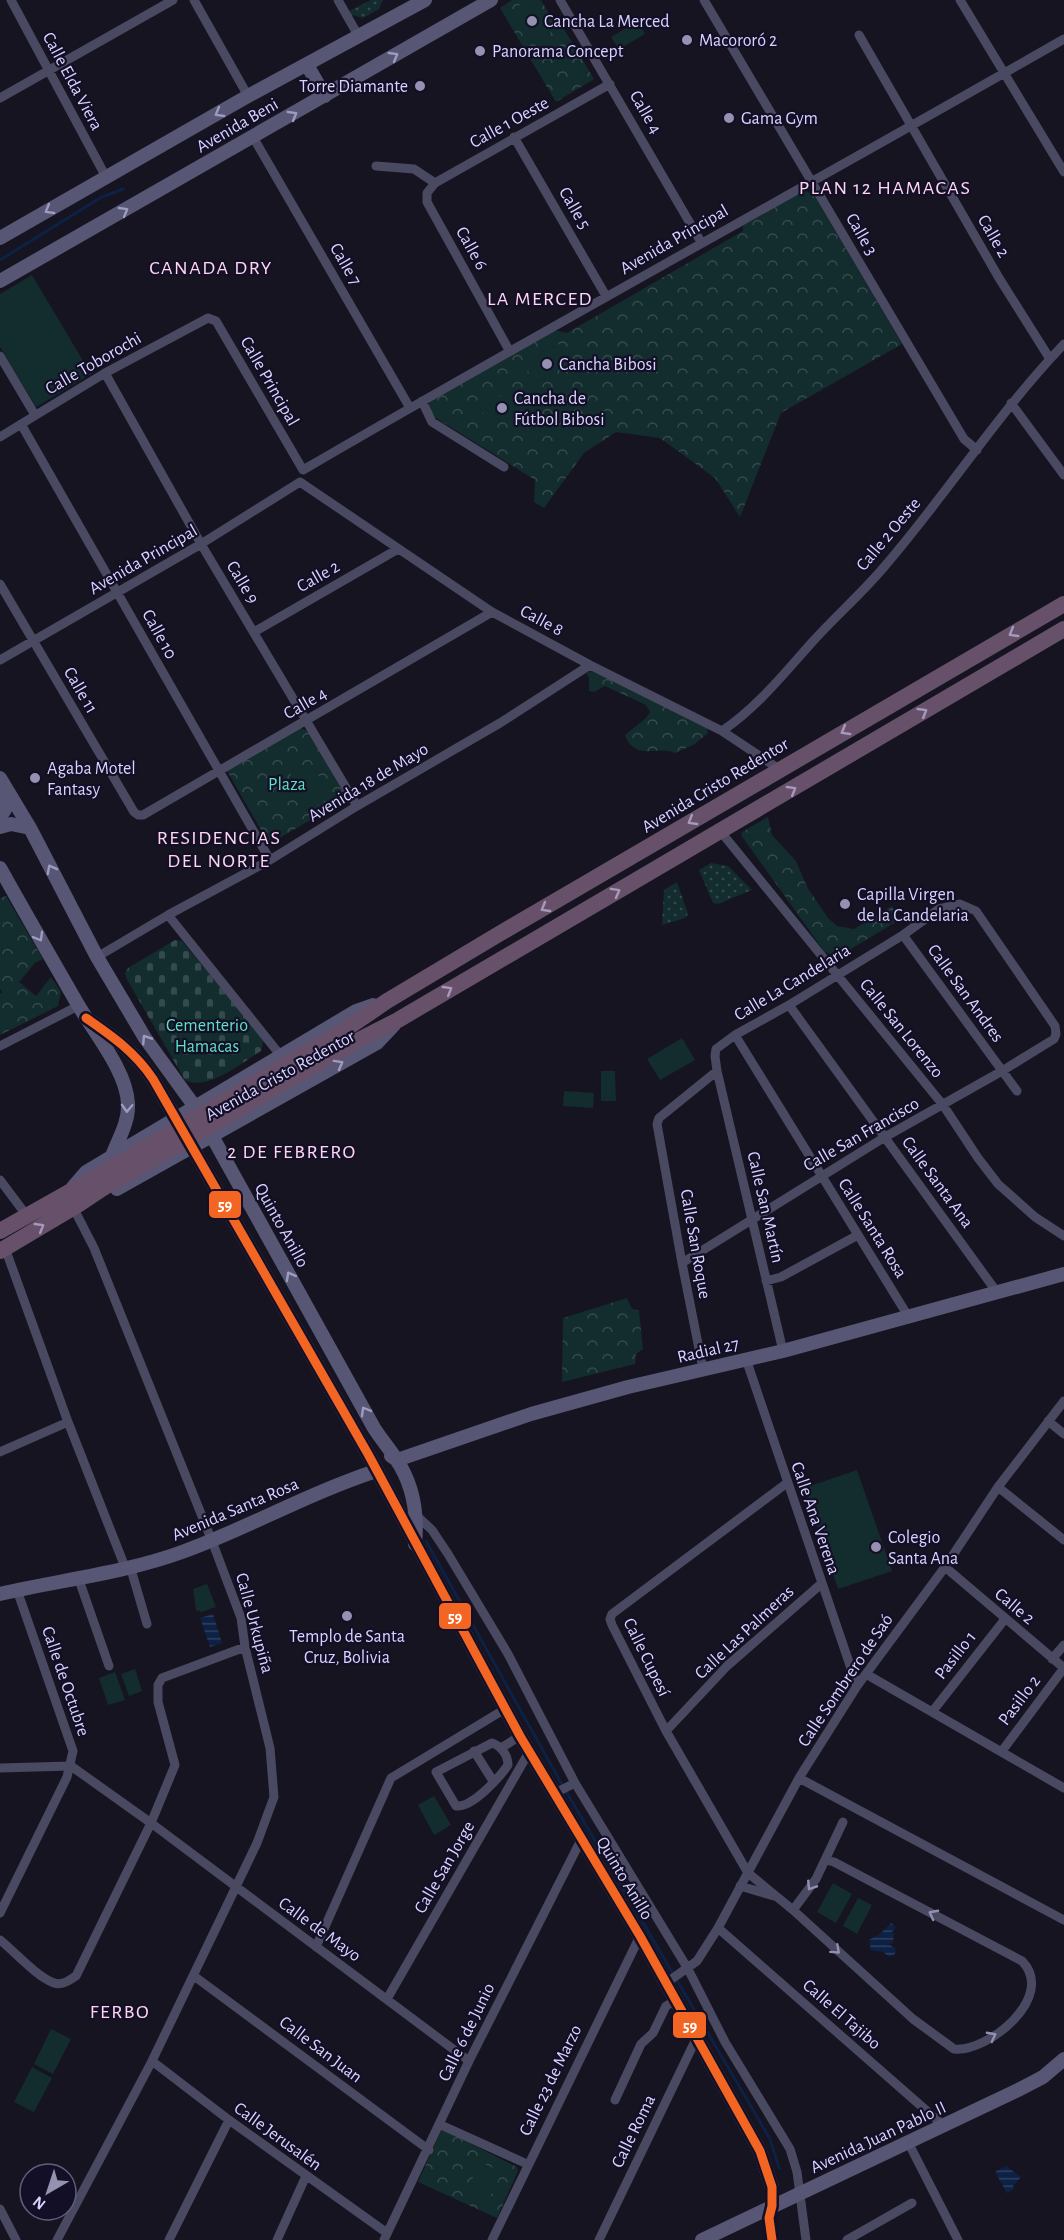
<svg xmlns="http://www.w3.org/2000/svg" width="1064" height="2240" viewBox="0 0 1064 2240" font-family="'Alegreya Sans',sans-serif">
<defs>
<pattern id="grass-dots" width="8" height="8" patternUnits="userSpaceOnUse" patternTransform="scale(1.5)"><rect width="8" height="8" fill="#132c2d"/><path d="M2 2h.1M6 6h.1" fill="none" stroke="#354a4c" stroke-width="1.8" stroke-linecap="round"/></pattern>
<pattern id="forest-crowns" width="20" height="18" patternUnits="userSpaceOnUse" patternTransform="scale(1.5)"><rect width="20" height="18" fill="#132c2d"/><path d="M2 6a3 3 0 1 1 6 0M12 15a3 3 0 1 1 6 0" fill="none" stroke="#354a4c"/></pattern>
<pattern id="cemetery-stones" width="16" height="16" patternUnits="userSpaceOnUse" patternTransform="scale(1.5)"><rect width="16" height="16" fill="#132c2d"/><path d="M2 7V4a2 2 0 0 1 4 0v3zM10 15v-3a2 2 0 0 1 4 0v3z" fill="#354a4c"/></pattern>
<pattern id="water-rules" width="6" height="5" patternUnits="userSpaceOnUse" patternTransform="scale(1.5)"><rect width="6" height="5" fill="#0d2144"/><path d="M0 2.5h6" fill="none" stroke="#304060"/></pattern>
</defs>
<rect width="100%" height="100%" fill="#161421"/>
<path fill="url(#grass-dots)" d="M 371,0 L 383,0 L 379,9 L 363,18 L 345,13 Z
M 711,863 L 728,866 L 752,890 L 718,904 L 713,903 L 699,870 Z
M 677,882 L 688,914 L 685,918 L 662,925 L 664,890 Z"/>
<path fill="url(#forest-crowns)" d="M 512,0 L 541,0 L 553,21 L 558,19 L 594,79 L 556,102 L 500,8 Z
M 804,190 L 815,196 L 902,344 L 781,413 L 740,517 L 715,478 L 660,438 L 616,432 L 584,453 L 544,508 L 534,502 L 535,480 L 436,418 L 429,410 L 429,403 L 434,399 L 554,330 L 567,333 L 743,231 L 743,223 Z
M 595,670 L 707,728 L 708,733 L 695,744 L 675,753 C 658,745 635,762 625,735 L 646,718 L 650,712 L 646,705 L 605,686 L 594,692 L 589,691 L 589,678 L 586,673 Z
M 300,727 L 310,733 L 347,799 L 269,844 L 226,769 Z
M 768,817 L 772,835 L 796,861 L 807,887 L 828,918 L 837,926 L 854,929 L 892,906 L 899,920 L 841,955 L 835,957 L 824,951 L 741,835 L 742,832 Z
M 6,896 L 43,959 L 35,963 L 19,982 L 36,996 L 51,977 L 61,992 L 58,1006 L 0,1035 L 0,994 L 2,992 L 0,989 L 0,898 Z
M 627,1298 L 632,1309 L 639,1310 L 643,1349 L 636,1354 L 635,1364 L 562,1382 L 563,1318 Z
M 442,2129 L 517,2167 L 518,2171 L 497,2218 L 418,2182 Z"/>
<path fill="url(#cemetery-stones)" d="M 175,940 L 182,941 L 264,1039 L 261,1051 C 241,1063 206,1092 185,1080 L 126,978 L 125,973 L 128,968 Z"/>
<path fill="#132c2d" d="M 527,0 L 535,0 L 553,31 L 532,44 L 511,11 Z
M 638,21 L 645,34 L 619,49 L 611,37 Z
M 32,275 L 91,374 L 36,407 L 0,347 L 0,294 Z
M 559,344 L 570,364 L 535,383 L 524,364 Z
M 513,389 L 524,408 L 491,427 L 480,408 Z
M 310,762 L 331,797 L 311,809 L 290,773 Z
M 682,1038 L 695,1060 L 660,1080 L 647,1059 Z
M 601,1071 L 615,1071 L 616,1101 L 601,1101 Z
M 564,1091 L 594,1093 L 593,1108 L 563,1106 Z
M 857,1470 L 892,1571 L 838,1589 L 804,1488 Z
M 207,1584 L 216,1607 L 202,1612 L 196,1610 L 193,1589 Z
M 135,1669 L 142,1691 L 129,1696 L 121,1674 Z
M 115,1672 L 125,1700 L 108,1705 L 99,1678 Z
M 434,1796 L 451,1825 L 434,1835 L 418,1805 Z
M 833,1883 L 852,1894 L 836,1923 L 817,1912 Z
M 858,1898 L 872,1905 L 857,1934 L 843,1926 Z
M 51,2029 L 71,2039 L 53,2074 L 34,2064 Z
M 32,2067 L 52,2078 L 34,2112 L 14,2102 Z
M 481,2162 L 502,2173 L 484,2208 L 463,2197 Z"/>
<path fill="url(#water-rules)" d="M 213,1614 L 222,1643 L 210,1647 L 200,1618 Z
M 891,1923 L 896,1927 L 891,1933 L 894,1933 L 893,1943 L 885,1946 L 890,1945 L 896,1949 L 895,1954 L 889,1957 L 883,1952 L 871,1950 L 869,1940 L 881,1933 Z
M 1006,2166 L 1021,2177 L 1013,2186 L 1014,2189 L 1007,2193 L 995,2172 Z"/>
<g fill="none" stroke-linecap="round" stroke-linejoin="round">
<path stroke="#0d2144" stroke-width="3" d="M 0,260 L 100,198 L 123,189
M 426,1541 L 560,1781 L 770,2139 L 779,2168"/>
<path stroke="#4a4962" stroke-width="9" d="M 11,0 L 106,177
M 194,0 L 248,96
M 338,0 L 359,37
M 560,0 L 701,242
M 704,0 L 964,439 L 977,450
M 960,0 L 1064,172
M 859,35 L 999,278 L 1050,359
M 0,98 L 173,0
M 253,137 L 410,408
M 514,137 L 606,296
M 376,166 L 414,169 L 435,183
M 509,350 L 427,202 L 427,193 L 435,183 L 610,84
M 0,356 L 35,415
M 105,373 L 201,544 L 357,806
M 422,401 L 432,422 L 504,467
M 1011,403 L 1064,475
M 21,424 L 270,860
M 0,437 L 105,373 L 208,318 L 216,321 L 303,470
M 303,470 C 555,323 811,184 1064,39
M 300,482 L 492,612 L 590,665 L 722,731 L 779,769
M 0,584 L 134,812 L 138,815 L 143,815 L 492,612
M 254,632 L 398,549
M 0,660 L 201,544 L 300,482
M 722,731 C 758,707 786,671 815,639 C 838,614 863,592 884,567 C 947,494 998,413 1064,344
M 721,832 L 943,1105 L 978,1158 L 998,1184 L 1035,1217 L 1064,1236
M 168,915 L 281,1056
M 903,935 L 1017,1091
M 97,957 L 168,915 L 270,860 L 357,806 L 500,723 L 590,665
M 789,1005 L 996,1291
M 735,1035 L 908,1316
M 0,1046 L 78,1006
M 717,1071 L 783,1351
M 0,1180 L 27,1216
M 5,1248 L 68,1422 L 125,1567
M 682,1263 L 885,1137 L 1002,1071 L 1054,1039 L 1056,1034 L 1055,1026 L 976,911 L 960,904 L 939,909 L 903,935 L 789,1005 L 735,1035 L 716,1049 L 715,1056 L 717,1071 L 659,1118 L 657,1124 L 682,1263 L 703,1369
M 766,1281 L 781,1277 L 858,1235
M 746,1359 L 857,1686
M 1048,1421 L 1064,1434
M 0,1452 L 68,1422
M 787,1483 L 612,1614 L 610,1619 L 612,1625 L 666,1731 L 748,1873 L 793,1910 L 913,2019 L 954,2049 C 987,2053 1057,1997 1022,1961 L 834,1862 L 826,1860
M 998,1487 L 1064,1540
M 416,1515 L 432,1530 L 448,1554 L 508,1654 L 575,1783 L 688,1969 L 725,2042 L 790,2149 L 797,2172 L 806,2240
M 130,1566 L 147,1624
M 945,1567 L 1064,1668
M 78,1577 L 109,1666
M 1052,1659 L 1064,1645
M 866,1674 L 1064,1788
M 932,1712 L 1005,1619
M 666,1731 L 727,1666 L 821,1584
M 492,1743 C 501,1746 508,1755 508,1765 C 499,1778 472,1808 456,1806 L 436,1772 Z
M 501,1748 L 520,1736
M 474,1751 L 493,1781
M 1002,1751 L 1064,1668
M 0,1768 L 71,1766 L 151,1823 L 469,2061
M 799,1778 L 1064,1920
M 555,1793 L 575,1783
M 740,1886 L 774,1896
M 793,1910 L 816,1879 L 843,1822
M 0,1913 L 67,1777 L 73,1751 L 17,1590
M 718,1928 L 944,2126
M 0,1940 C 15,1952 36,1976 54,1983 C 62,1986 70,1980 76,1976 L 151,1823 L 175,1765 L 158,1702 L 158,1685 L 162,1678 L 245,1647
M 316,1947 L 391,1778 L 505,1709
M 194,1976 L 429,2150
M 666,1983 L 697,1961 L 718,1928 L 799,1778 L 857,1686 L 945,1567 L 998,1487 L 1064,1401
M 387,1999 L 529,1752
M 152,2061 L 229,2120 L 387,2233
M 615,2100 L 641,2044 L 653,2033 L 666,2006 L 676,2000
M 441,2125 L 527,2164
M 908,2142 L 958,2240
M 0,2209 L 16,2240
M 57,2240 L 152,2061 L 257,1843 L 274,1797 L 270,1748 L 245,1647 L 241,1618 L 212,1541 L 94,1248 L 73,1207
M 169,2240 L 229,2120
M 277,2240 L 306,2176
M 384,2240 L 469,2061 L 581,1840
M 492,2240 L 640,1936
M 599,2240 L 697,2037
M 772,2240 L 769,2218 L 772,2206
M 847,2240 L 912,2203"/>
<path stroke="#575674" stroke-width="14" d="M 307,65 L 325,96
M 0,238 L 248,96 L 425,0
M 0,281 L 491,0
M 0,778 L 30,828 L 97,957 L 145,1038 L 195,1107 L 212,1136 L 374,1428 C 381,1439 389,1448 396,1459 C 413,1484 418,1514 415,1544
M 0,816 C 8,808 8,801 6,790
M 0,827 L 11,824 L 30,828
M 0,868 C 25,913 51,958 77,1003 C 93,1031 127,1071 128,1104 C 129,1122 118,1140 112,1156
M 86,1018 C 112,1036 135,1052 153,1079 L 368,1454 L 520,1736 L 640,1936 L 760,2151 L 772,2187 L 772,2206
M 73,1187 L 86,1172 L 356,1011 L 373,1005
M 117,1189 L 377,1043 L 394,1025
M 391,1456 L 397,1460 L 531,1414 L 628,1387 L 783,1351 L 1064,1274
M 0,1594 C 59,1580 125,1573 182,1552 C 248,1528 309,1493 376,1471
M 702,2240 L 1018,2090 L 1043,2077 L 1064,2059"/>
<path stroke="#67516a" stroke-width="16" d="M 343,1031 L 387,1001 L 499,934 L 1064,604
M 351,1044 L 398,1020 L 1064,629
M 0,1231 L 96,1177
M 0,1251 L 79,1204 L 103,1188"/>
<path stroke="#67516a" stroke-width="16" d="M 96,1177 L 343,1031
M 103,1188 L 351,1044"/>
<defs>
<path id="bus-1" d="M 86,1018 C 112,1036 135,1052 153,1079 L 368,1454 L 520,1736 L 640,1936 L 760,2151 L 772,2187 L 772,2206 L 769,2218 L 772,2240"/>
</defs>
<use href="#bus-1" stroke="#130f26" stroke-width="14"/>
<use href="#bus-1" stroke="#f26522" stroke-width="9"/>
</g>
<defs><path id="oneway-chevron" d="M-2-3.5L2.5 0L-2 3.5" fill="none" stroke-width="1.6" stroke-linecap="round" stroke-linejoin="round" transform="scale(1.5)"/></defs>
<g stroke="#9e9bc0">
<use href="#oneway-chevron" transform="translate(394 56) rotate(-30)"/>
<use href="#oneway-chevron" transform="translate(219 113) rotate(150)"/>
<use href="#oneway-chevron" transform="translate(293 115) rotate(-30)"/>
<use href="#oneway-chevron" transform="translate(49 210) rotate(150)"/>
<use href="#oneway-chevron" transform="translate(124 211) rotate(-30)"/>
<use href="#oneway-chevron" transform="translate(51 869) rotate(-118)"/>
<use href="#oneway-chevron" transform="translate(39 937) rotate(60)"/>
<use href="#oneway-chevron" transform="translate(146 1039) rotate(-123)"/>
<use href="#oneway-chevron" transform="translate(339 1064) rotate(-29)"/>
<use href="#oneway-chevron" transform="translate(127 1108) rotate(92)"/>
<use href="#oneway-chevron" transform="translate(290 1276) rotate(-119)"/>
<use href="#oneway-chevron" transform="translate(365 1411) rotate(-120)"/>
</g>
<g stroke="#a699bc">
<use href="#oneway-chevron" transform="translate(1013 633) rotate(150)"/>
<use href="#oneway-chevron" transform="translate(923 712) rotate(-31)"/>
<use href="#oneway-chevron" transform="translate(845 731) rotate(150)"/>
<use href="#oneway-chevron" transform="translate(792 790) rotate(-31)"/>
<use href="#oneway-chevron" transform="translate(692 821) rotate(149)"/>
<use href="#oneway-chevron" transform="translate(616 892) rotate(-29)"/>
<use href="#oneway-chevron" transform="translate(545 908) rotate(150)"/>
<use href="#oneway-chevron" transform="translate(448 990) rotate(-31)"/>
<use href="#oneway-chevron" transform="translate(40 1227) rotate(-31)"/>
</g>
<g stroke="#928eb0">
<use href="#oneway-chevron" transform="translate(811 1886) rotate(123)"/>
<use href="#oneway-chevron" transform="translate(933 1914) rotate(-152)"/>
<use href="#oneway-chevron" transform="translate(836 1950) rotate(42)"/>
<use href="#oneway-chevron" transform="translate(992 2036) rotate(-28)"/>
</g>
<g fill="#9591b1" stroke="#130f26" stroke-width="2">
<circle cx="532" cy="21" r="6"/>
<circle cx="687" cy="40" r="6"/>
<circle cx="480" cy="51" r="6"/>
<circle cx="420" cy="86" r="6"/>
<circle cx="729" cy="118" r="6"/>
<circle cx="547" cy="364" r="6"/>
<circle cx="502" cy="408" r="6"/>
<circle cx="35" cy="778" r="6"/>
<circle cx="845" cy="904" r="6"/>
<circle cx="876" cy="1547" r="6"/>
<circle cx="347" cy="1616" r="6"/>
</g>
<g text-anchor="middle" stroke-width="4.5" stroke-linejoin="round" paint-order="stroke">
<g font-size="18" fill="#d9d4ff" stroke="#130f26" text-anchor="start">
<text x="544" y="27">Cancha La Merced</text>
<text x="699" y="46">Macororó 2</text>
<text x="492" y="57">Panorama Concept</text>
<text x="408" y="92" text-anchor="end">Torre Diamante</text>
<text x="741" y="124">Gama Gym</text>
<text x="559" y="370">Cancha Bibosi</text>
<text x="514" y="404">Cancha de<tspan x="514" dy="21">Fútbol Bibosi</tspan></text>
<text x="47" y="774">Agaba Motel<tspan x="47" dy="21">Fantasy</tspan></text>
<text x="857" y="900">Capilla Virgen<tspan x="857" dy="21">de la Candelaria</tspan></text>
<text x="888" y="1543">Colegio<tspan x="888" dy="21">Santa Ana</tspan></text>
<text x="347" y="1642" text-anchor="middle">Templo de Santa<tspan x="347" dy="21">Cruz, Bolivia</tspan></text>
</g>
<g font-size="18" fill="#d9d4ff" stroke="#130f26">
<text transform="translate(73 81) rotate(62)" y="6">Calle Elda Viera</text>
<text transform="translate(646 112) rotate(60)" y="6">Calle 4</text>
<text transform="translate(509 122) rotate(-29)" y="6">Calle 1 Oeste</text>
<text transform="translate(237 125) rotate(-30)" y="6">Avenida Beni</text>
<text transform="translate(575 208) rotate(60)" y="6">Calle 5</text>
<text transform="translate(862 234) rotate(60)" y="6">Calle 3</text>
<text transform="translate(994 236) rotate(60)" y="6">Calle 2</text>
<text transform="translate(674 239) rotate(-30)" y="6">Avenida Principal</text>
<text transform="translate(472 248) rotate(61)" y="6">Calle 6</text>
<text transform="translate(346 264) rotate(60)" y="6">Calle 7</text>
<text transform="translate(93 363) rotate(-30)" y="6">Calle Toborochi</text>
<text transform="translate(270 381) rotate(60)" y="6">Calle Principal</text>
<text transform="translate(888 534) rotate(-50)" y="6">Calle 2 Oeste</text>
<text transform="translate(143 559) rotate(-30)" y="6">Avenida Principal</text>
<text transform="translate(318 576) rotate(-30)" y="6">Calle 2</text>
<text transform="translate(243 582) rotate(59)" y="6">Calle 9</text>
<text transform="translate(542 620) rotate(28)" y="6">Calle 8</text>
<text transform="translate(160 634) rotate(61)" y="6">Calle 10</text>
<text transform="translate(81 690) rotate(60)" y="6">Calle 11</text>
<text transform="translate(305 703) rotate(-30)" y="6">Calle 4</text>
<text transform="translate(368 782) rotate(-31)" y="6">Avenida 18 de Mayo</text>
<text transform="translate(715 785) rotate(-31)" y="6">Avenida Cristo Redentor</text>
<text transform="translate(792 982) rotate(-31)" y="6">Calle La Candelaria</text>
<text transform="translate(966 993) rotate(54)" y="6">Calle San Andres</text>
<text transform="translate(902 1028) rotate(51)" y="6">Calle San Lorenzo</text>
<text transform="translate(280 1075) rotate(-29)" y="6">Avenida Cristo Redentor</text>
<text transform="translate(861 1134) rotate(-30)" y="6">Calle San Francisco</text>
<text transform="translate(938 1182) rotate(54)" y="6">Calle Santa Ana</text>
<text transform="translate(766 1207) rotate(77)" y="6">Calle San Martín</text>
<text transform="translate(282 1225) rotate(61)" y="6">Quinto Anillo</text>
<text transform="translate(873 1228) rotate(58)" y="6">Calle Santa Rosa</text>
<text transform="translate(696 1244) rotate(80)" y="6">Calle San Roque</text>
<text transform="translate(708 1350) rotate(-13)" y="6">Radial 27</text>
<text transform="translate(235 1509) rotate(-23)" y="6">Avenida Santa Rosa</text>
<text transform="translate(816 1518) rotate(71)" y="6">Calle Ana Verena</text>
<text transform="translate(1015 1606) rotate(40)" y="6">Calle 2</text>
<text transform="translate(255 1623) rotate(75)" y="6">Calle Urkupiña</text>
<text transform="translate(744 1632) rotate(-43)" y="6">Calle Las Palmeras</text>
<text transform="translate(955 1655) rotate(-52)" y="6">Pasillo 1</text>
<text transform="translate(647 1657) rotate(64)" y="6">Calle Cupesí</text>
<text transform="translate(845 1680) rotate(-56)" y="6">Calle Sombrero de Saó</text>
<text transform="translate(66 1681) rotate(71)" y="6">Calle de Octubre</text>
<text transform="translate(1019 1700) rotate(-53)" y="6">Pasillo 2</text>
<text transform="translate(444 1867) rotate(-60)" y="6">Calle San Jorge</text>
<text transform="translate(625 1878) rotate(59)" y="6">Quinto Anillo</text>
<text transform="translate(320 1929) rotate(36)" y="6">Calle de Mayo</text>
<text transform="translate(842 2014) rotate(41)" y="6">Calle El Tajibo</text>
<text transform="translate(466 2032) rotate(-64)" y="6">Calle 6 de Junio</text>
<text transform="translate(321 2049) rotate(37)" y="6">Calle San Juan</text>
<text transform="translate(550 2080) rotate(-64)" y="6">Calle 23 de Marzo</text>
<text transform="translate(633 2131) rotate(-64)" y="6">Calle Roma</text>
<text transform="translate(278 2136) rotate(36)" y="6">Calle Jerusalén</text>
<text transform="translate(878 2137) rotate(-25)" y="6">Avenida Juan Pablo II</text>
</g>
<g font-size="18" fill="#5fe0c0" stroke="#130f26">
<text x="287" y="790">Plaza</text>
<text x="207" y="1031">Cementerio<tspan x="207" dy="21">Hamacas</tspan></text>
</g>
<g font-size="20" letter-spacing="1.5" fill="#ffd6f0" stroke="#130f26">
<text x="885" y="194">PLAN 12 HAMACAS</text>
<text x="211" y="274">CANADA DRY</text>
<text x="540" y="305">LA MERCED</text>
<text x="219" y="844">RESIDENCIAS<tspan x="219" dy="23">DEL NORTE</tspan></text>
<text x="292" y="1158">2 DE FEBRERO</text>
<text x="120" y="2018">FERBO</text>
</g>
</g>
<g stroke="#130f26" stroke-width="2">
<rect x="208" y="1190" width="34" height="29" rx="6" fill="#f26522"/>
<rect x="438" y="1602" width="34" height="28" rx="6" fill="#f26522"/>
<rect x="672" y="2011" width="35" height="28" rx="6" fill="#f26522"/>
</g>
<g font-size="16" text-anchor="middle" font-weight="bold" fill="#fff">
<text x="225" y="1210">59</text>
<text x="455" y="1622">59</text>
<text x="690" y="2031">59</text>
</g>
<g transform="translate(48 2192) rotate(219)"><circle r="28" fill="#130f26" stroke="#625e7d" stroke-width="1.5"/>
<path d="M0-4.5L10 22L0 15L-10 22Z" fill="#9591b1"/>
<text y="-9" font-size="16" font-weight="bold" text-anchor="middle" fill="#d9d4ff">N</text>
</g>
</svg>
